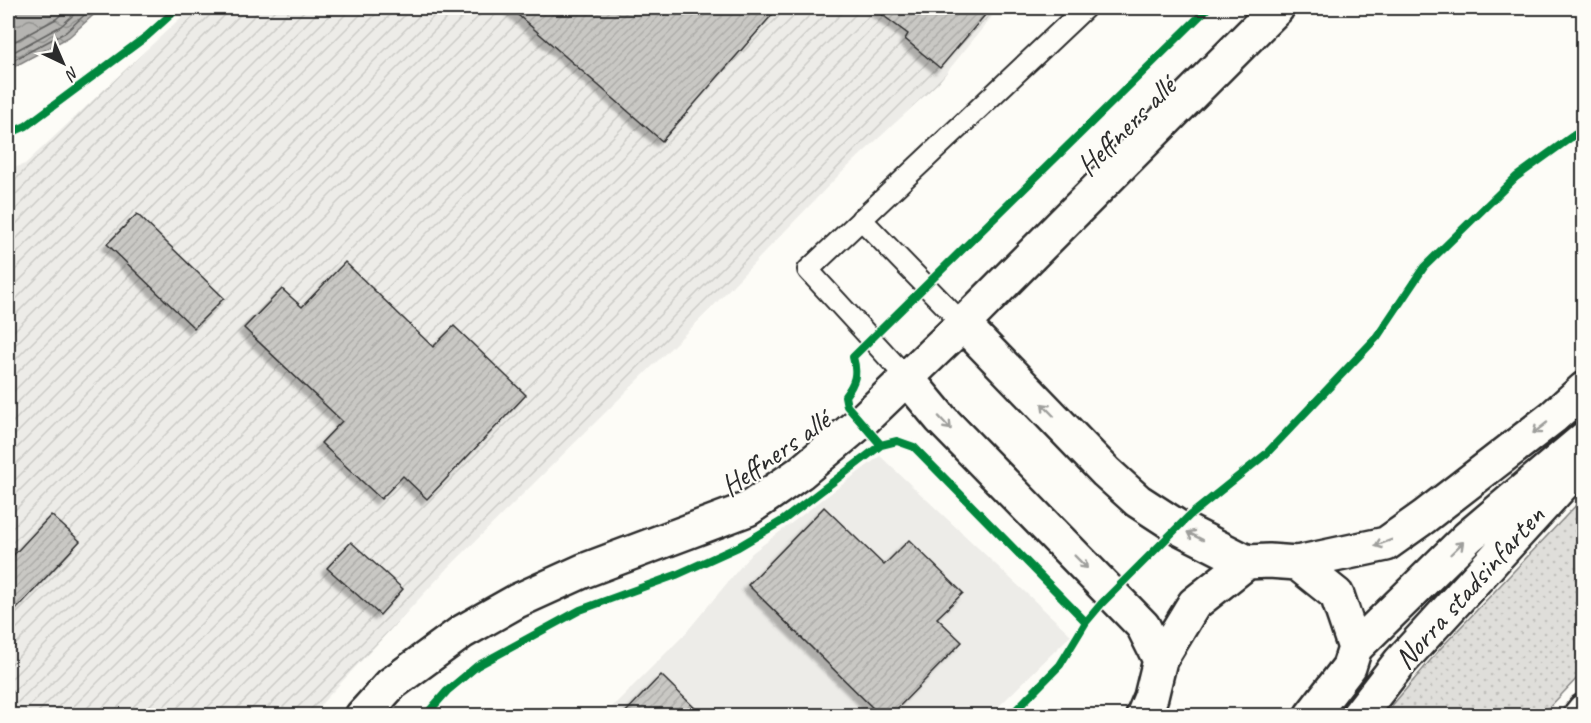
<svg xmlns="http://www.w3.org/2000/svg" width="1591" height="723" viewBox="0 0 1591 723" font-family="Caveat,sans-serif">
<defs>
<pattern id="industrial-furrows" width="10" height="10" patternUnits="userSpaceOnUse" patternTransform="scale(1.5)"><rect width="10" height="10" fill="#edece8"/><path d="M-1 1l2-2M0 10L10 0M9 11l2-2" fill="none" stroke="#cbcbc7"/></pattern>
<pattern id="grass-dots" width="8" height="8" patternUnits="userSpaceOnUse" patternTransform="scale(1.5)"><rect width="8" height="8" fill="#dfdeda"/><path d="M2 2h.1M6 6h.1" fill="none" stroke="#c0bfbb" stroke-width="1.8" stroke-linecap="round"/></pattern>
<pattern id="water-waves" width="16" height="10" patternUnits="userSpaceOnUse" patternTransform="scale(1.5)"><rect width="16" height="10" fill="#b5b4b1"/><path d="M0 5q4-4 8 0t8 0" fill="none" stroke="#939390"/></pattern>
<pattern id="building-hatch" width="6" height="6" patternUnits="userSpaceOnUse" patternTransform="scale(1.5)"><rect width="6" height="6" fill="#c9c8c4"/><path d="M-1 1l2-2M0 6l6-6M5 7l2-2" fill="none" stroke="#adaca9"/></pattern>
<filter id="shadow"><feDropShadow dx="-5.5" dy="5.5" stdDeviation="1.5" flood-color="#0004"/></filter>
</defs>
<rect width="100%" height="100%" fill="#fdfcf7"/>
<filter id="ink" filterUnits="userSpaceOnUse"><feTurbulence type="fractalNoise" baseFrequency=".0167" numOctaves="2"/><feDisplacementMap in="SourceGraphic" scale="12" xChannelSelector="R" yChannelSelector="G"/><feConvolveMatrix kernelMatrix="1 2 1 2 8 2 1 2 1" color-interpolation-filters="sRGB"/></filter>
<g filter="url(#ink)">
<path fill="#edece8" d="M 880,456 L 1071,635 L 990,715 L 603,716 L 684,635 L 752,553 Z"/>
<path fill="url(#industrial-furrows)" d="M 191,8 L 999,8 L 938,83 L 838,176 L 710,309 L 444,572 L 311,715 L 8,715 L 8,170 L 25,164 Z"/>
<path fill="url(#grass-dots)" stroke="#858482" stroke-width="1.5" d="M 1583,498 L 1583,672 L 1542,715 L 1384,715 L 1440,649 Z"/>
<path fill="url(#water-waves)" stroke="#7e7d7b" stroke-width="1.5" d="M 8,8 L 101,8 L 69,37 L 8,70 Z"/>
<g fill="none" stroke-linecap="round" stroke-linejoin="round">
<path stroke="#626261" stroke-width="1.5" d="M 8,45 L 56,19 L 68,8
M 8,55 L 61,26 L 81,8
M 8,63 L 66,32 L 92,8"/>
</g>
<path fill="url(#building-hatch)" stroke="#2b2b2b" stroke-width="1.5" filter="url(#shadow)" d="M 510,8 L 778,8 L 662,141 Z
M 873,8 L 991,8 L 940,68 L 905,39 L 908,34 Z
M 137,214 L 224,298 L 194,328 L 107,244 Z
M 345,262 L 433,347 L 454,326 L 526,395 L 427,499 L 403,476 L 381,499 L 321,443 L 342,421 L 244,328 L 282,289 L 302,307 Z
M 824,507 L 884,565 L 909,540 L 963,593 L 937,618 L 962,642 L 890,716 L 881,716 L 748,585 Z
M 51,515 L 80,541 L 8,618 L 8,561 Z
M 351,542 L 403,589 L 380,615 L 327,568 Z
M 661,675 L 703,716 L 622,716 Z"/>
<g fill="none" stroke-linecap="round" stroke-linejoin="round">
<defs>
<path id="lane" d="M 861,219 L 963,324
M 907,378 L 808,270 L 1085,8"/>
<path id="street" d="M 1580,716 L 1584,711"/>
<path id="secondary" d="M 963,324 L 1106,472 L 1138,501 L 1178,527 L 1247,562
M 907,378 L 941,419 L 1143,626 L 1160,660
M 1297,563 L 1337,595 L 1355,648
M 362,716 L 391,684 L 462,632 L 517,601 L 583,571 L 748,509 L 800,473 L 861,422 L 963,324 L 1277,8
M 1143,716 L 1151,697 L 1160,660 L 1194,604 L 1247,562 L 1269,561 L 1297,563 L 1386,544 L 1424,517 L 1553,417 L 1584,389
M 1311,716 L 1349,667 L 1355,648 L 1468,537 L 1584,439
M 1358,716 L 1400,662 L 1584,461"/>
</defs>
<use href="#lane" stroke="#2b2b2b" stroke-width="24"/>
<use href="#street" stroke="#2b2b2b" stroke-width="38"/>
<use href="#secondary" stroke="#2b2b2b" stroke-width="38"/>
<use href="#lane" stroke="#fdfcf7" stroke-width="20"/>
<use href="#street" stroke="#fdfcf7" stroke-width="33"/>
<use href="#secondary" stroke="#fdfcf7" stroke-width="33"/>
<defs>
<path id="cycleway" d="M 8,134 L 26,126 L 147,36 L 178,8
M 881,445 L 847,406 L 845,396 C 855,383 858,374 853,357 L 1208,8
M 425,716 L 447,691 L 477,666 L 580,610 L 676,575 L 738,547 L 782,521 L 881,445 L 897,441 L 914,447 L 1086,622
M 1010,716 L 1060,665 L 1086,622 L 1102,603 L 1189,516 L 1266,454 L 1377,337 L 1424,267 L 1516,177 L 1584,128"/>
</defs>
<use href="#cycleway" stroke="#fdfcf7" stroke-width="11"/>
<use href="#cycleway" stroke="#00873e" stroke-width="8"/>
</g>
<defs><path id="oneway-shaft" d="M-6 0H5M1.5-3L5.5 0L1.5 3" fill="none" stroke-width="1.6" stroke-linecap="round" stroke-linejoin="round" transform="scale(1.5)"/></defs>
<g stroke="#9e9e9b">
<use href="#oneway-shaft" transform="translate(1048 410) rotate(-134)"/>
<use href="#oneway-shaft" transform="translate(945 423) rotate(47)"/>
<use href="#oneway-shaft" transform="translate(1540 428) rotate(142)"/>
<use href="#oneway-shaft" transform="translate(1195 536) rotate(-153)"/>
<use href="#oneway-shaft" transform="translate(1383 543) rotate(159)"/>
<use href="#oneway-shaft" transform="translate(1457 548) rotate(-44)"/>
<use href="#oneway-shaft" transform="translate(1081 562) rotate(45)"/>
</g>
</g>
<g text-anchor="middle" stroke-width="4.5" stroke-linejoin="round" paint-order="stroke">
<g font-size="30" fill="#2b2b2b" stroke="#fdfcf7">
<text transform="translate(1126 126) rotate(-45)" y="10">Heffners allé</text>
<text transform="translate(775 453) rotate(-35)" y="10">Heffners allé</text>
<text transform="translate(1469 587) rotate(-48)" y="10">Norra stadsinfarten</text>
</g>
</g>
<rect width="1591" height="723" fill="none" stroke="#fdfcf7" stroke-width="30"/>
<rect x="15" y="15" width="1561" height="693" fill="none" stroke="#2b2b2b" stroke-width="2" filter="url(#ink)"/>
<g transform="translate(63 63) rotate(136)" stroke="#fdfcf7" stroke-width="4.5" paint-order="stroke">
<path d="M0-4.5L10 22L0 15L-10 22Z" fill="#2b2b2b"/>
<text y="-9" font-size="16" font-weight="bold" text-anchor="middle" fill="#2b2b2b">N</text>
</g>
</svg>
